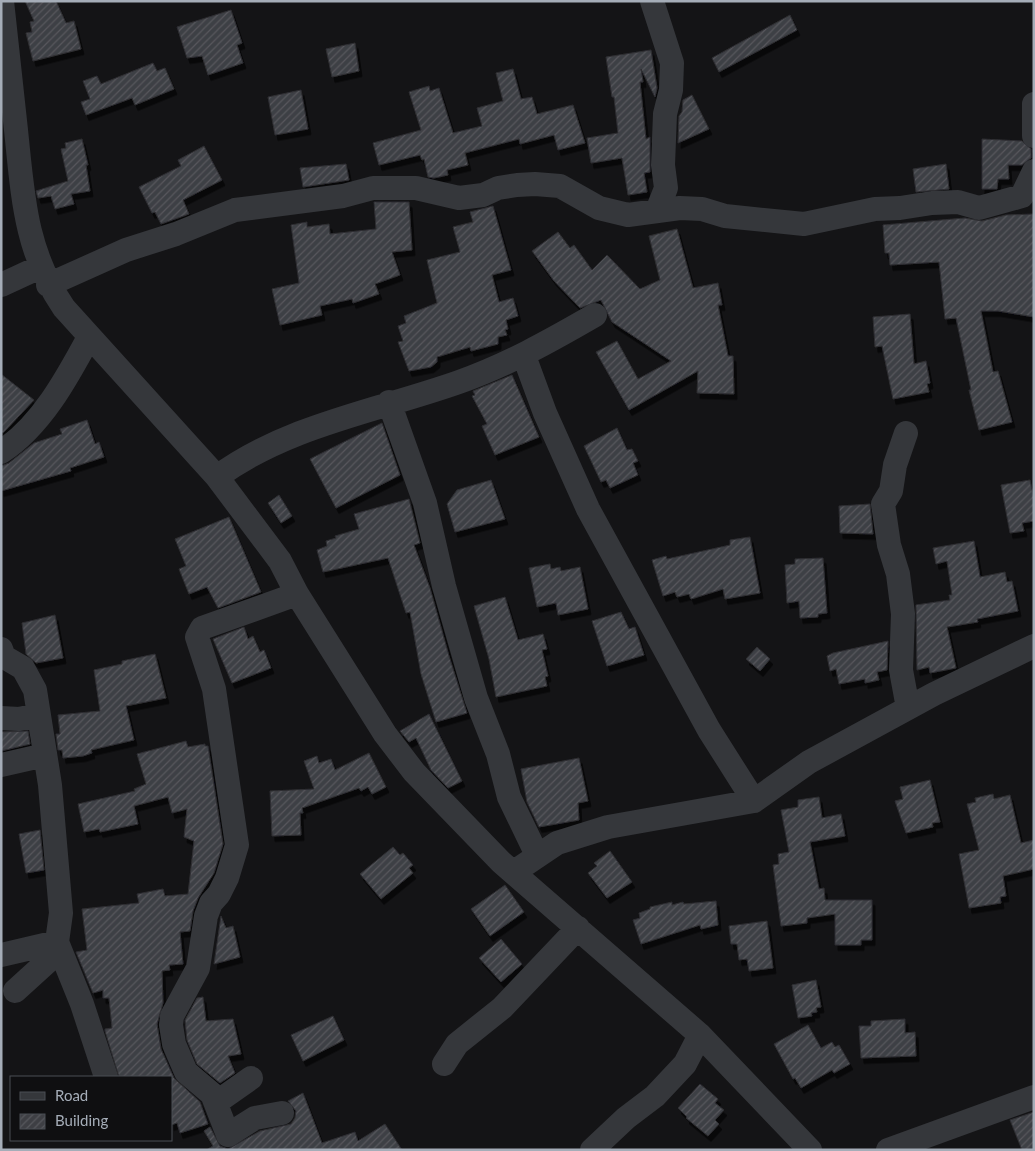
<svg xmlns="http://www.w3.org/2000/svg" width="1035" height="1151" viewBox="0 0 1035 1151" font-family="Lato,sans-serif">
<defs>
<pattern id="building-hatch" width="6" height="6" patternUnits="userSpaceOnUse" patternTransform="scale(1.25)"><rect width="6" height="6" fill="#3e3f44"/><path d="M-1 1l2-2M0 6l6-6M5 7l2-2" fill="none" stroke="#57585d"/></pattern>
<filter id="shadow"><feDropShadow dx="3" dy="5.5" stdDeviation="0" flood-color="#0009"/></filter>
</defs>
<rect width="100%" height="100%" fill="#141416"/>
<path fill="url(#building-hatch)" stroke="#2e2e32" filter="url(#shadow)" d="M 25,1 L 56,1 L 66,23 L 74,21 L 81,49 L 33,61 L 26,33 L 32,32 L 30,22 L 34,21 Z
M 231,10 L 242,43 L 237,45 L 243,63 L 208,75 L 202,56 L 187,58 L 177,27 Z
M 790,15 L 797,30 L 719,72 L 712,58 Z
M 355,43 L 359,71 L 332,77 L 326,49 Z
M 651,50 L 657,88 L 655,97 L 641,69 L 643,82 L 640,82 L 646,139 L 650,137 L 650,172 L 644,173 L 647,192 L 628,195 L 622,158 L 591,163 L 587,138 L 618,133 L 614,97 L 612,97 L 606,57 Z
M 153,63 L 157,71 L 165,68 L 174,89 L 135,105 L 132,98 L 86,115 L 81,102 L 90,99 L 83,81 L 97,76 L 101,84 Z
M 513,69 L 521,99 L 532,97 L 537,114 L 573,105 L 585,143 L 558,150 L 554,135 L 520,144 L 519,139 L 465,153 L 468,165 L 447,170 L 448,175 L 434,178 L 428,177 L 424,159 L 422,160 L 420,155 L 379,165 L 373,143 L 421,130 L 409,92 L 429,86 L 430,91 L 439,88 L 453,133 L 482,126 L 477,108 L 503,101 L 496,73 Z
M 301,90 L 308,129 L 275,135 L 268,97 Z
M 692,95 L 709,129 L 678,143 L 679,116 L 682,112 L 683,100 Z
M 82,139 L 88,165 L 86,165 L 90,191 L 71,194 L 74,204 L 55,209 L 51,196 L 38,198 L 36,191 L 68,181 L 61,149 L 66,148 L 65,143 Z
M 982,139 L 1022,141 L 1031,149 L 1031,158 L 1022,165 L 1008,165 L 1009,179 L 998,179 L 997,189 L 982,189 Z
M 204,146 L 222,180 L 183,200 L 189,214 L 161,224 L 155,212 L 152,213 L 139,187 L 181,166 L 178,160 Z
M 346,164 L 349,180 L 303,187 L 300,168 Z
M 946,164 L 949,189 L 916,192 L 913,169 Z
M 374,202 L 409,202 L 412,250 L 392,252 L 400,275 L 375,284 L 379,294 L 353,303 L 352,299 L 320,306 L 322,315 L 280,325 L 272,289 L 299,283 L 291,225 L 307,222 L 307,227 L 329,224 L 330,234 L 376,229 Z
M 493,206 L 511,270 L 492,275 L 499,302 L 513,298 L 518,316 L 506,320 L 508,329 L 505,330 L 507,335 L 498,337 L 498,344 L 471,351 L 470,347 L 437,357 L 437,362 L 431,367 L 409,371 L 398,342 L 403,341 L 398,326 L 406,323 L 404,316 L 437,303 L 427,260 L 460,252 L 453,227 L 473,222 L 470,212 Z
M 1034,214 L 1034,317 L 998,311 L 981,311 L 993,372 L 998,371 L 1012,422 L 979,430 L 969,390 L 971,390 L 956,318 L 945,319 L 939,262 L 890,265 L 889,253 L 885,253 L 883,225 L 965,218 L 982,221 L 1006,215 Z
M 677,229 L 693,288 L 718,283 L 722,305 L 718,305 L 728,356 L 733,356 L 734,394 L 697,393 L 698,371 L 629,410 L 596,352 L 617,341 L 638,379 L 671,361 L 612,322 L 601,300 L 580,308 L 554,281 L 532,251 L 558,232 L 570,248 L 574,245 L 592,270 L 607,255 L 640,289 L 660,280 L 649,236 Z
M 910,314 L 914,364 L 926,361 L 930,383 L 927,384 L 929,392 L 893,399 L 882,346 L 875,347 L 873,317 Z
M 1,374 L 34,400 L 3,433 L 1,431 Z
M 512,375 L 539,437 L 495,455 L 482,426 L 487,424 L 472,396 L 475,395 L 473,391 Z
M 87,420 L 95,444 L 99,442 L 104,457 L 70,468 L 71,471 L 1,491 L 1,466 L 9,463 L 34,443 L 62,434 L 60,429 Z
M 382,423 L 400,475 L 336,508 L 310,459 Z
M 617,428 L 627,450 L 632,449 L 638,461 L 633,463 L 638,475 L 610,488 L 606,480 L 601,482 L 584,446 Z
M 491,480 L 505,519 L 455,532 L 447,504 L 457,490 Z
M 1030,480 L 1034,500 L 1034,521 L 1022,523 L 1024,531 L 1010,533 L 1001,485 Z
M 279,495 L 292,516 L 281,523 L 268,503 Z
M 409,499 L 420,543 L 414,545 L 430,588 L 449,656 L 467,713 L 436,722 L 421,674 L 410,612 L 406,613 L 388,558 L 323,572 L 317,550 L 327,546 L 326,541 L 336,538 L 335,536 L 359,529 L 354,514 Z
M 870,504 L 873,534 L 840,533 L 839,506 Z
M 229,517 L 261,592 L 218,608 L 207,587 L 189,594 L 179,569 L 186,566 L 175,539 Z
M 750,537 L 760,593 L 725,599 L 723,589 L 691,599 L 689,594 L 677,597 L 675,592 L 663,596 L 652,560 L 666,556 L 667,559 L 730,545 L 730,540 Z
M 974,541 L 980,577 L 1005,572 L 1007,582 L 1012,581 L 1018,611 L 977,619 L 978,622 L 947,627 L 956,668 L 930,673 L 929,667 L 917,670 L 916,605 L 950,600 L 949,595 L 952,595 L 947,561 L 936,564 L 933,548 Z
M 823,558 L 827,613 L 818,614 L 818,617 L 800,618 L 799,601 L 787,603 L 785,565 L 795,564 L 795,559 Z
M 550,564 L 551,569 L 560,567 L 561,571 L 580,567 L 588,609 L 558,615 L 556,603 L 537,607 L 529,568 Z
M 505,597 L 518,640 L 543,634 L 547,649 L 542,650 L 548,676 L 545,677 L 547,686 L 496,697 L 489,659 L 474,606 Z
M 621,612 L 629,629 L 635,627 L 644,655 L 607,666 L 592,621 Z
M 55,615 L 63,658 L 36,663 L 26,654 L 22,623 Z
M 244,627 L 248,639 L 253,636 L 260,652 L 264,650 L 271,668 L 232,683 L 213,639 Z
M 888,641 L 887,670 L 877,672 L 879,680 L 865,683 L 865,679 L 839,684 L 836,669 L 830,671 L 827,656 L 833,653 Z
M 757,647 L 770,659 L 760,671 L 746,659 Z
M 155,654 L 166,698 L 126,706 L 134,740 L 91,750 L 92,753 L 83,756 L 63,758 L 62,750 L 58,750 L 56,734 L 60,734 L 58,715 L 100,711 L 94,670 L 122,664 L 122,661 Z
M 429,714 L 462,781 L 448,788 L 431,770 L 416,738 L 409,742 L 400,731 Z
M 28,731 L 30,744 L 1,751 L 1,732 Z
M 186,741 L 188,747 L 205,744 L 205,746 L 208,746 L 223,844 L 214,873 L 198,898 L 193,911 L 190,931 L 180,932 L 183,964 L 169,965 L 170,970 L 162,971 L 163,1003 L 157,1024 L 161,1049 L 174,1078 L 200,1102 L 208,1124 L 180,1133 L 177,1123 L 171,1125 L 171,1077 L 119,1077 L 105,1031 L 105,1029 L 112,1028 L 109,998 L 103,998 L 103,990 L 93,993 L 76,952 L 87,950 L 82,909 L 139,903 L 137,894 L 163,889 L 165,896 L 188,894 L 194,841 L 184,837 L 187,809 L 172,813 L 168,797 L 134,806 L 138,824 L 100,832 L 99,829 L 84,832 L 78,804 L 135,791 L 134,789 L 146,784 L 137,754 Z
M 369,753 L 386,787 L 372,794 L 368,787 L 361,791 L 359,788 L 302,808 L 303,813 L 300,813 L 301,835 L 272,836 L 270,791 L 314,789 L 304,761 L 317,756 L 319,763 L 331,759 L 335,770 Z
M 579,758 L 588,801 L 578,803 L 579,820 L 539,827 L 527,802 L 521,769 Z
M 930,780 L 940,822 L 932,823 L 933,827 L 906,833 L 895,801 L 903,799 L 900,787 Z
M 993,794 L 994,799 L 1010,795 L 1021,843 L 1034,840 L 1034,869 L 1003,876 L 1006,896 L 1000,897 L 1001,903 L 969,908 L 959,854 L 979,850 L 967,804 L 976,802 L 975,798 Z
M 819,797 L 822,818 L 841,814 L 845,836 L 810,842 L 819,889 L 824,888 L 825,900 L 872,900 L 872,940 L 861,940 L 861,945 L 835,945 L 835,914 L 807,918 L 807,923 L 781,926 L 773,865 L 779,864 L 778,854 L 789,852 L 781,810 L 798,807 L 798,800 Z
M 40,830 L 44,870 L 26,873 L 19,834 Z
M 393,847 L 400,855 L 403,853 L 413,865 L 409,868 L 413,873 L 381,899 L 360,874 Z
M 610,851 L 632,882 L 607,898 L 588,873 L 597,866 L 594,863 Z
M 505,885 L 524,912 L 490,936 L 471,909 Z
M 716,901 L 718,925 L 701,929 L 700,925 L 641,944 L 633,920 L 640,918 L 639,913 L 650,909 L 650,907 L 672,902 L 672,905 L 683,902 L 684,904 Z
M 221,916 L 226,928 L 233,926 L 240,957 L 214,964 Z
M 767,921 L 773,968 L 749,971 L 747,959 L 739,960 L 737,944 L 731,944 L 729,926 Z
M 501,939 L 522,964 L 501,982 L 479,958 Z
M 816,980 L 821,1007 L 816,1008 L 817,1012 L 811,1013 L 812,1016 L 798,1018 L 792,985 Z
M 203,997 L 206,1021 L 233,1019 L 241,1054 L 228,1056 L 235,1073 L 220,1083 L 197,1064 L 187,1040 L 185,1020 L 197,998 Z
M 333,1016 L 344,1040 L 303,1061 L 291,1035 Z
M 905,1019 L 905,1033 L 915,1032 L 916,1056 L 861,1058 L 859,1026 L 871,1026 L 871,1021 Z
M 808,1025 L 821,1048 L 832,1042 L 835,1047 L 839,1045 L 850,1064 L 834,1073 L 832,1070 L 801,1088 L 795,1078 L 793,1079 L 774,1044 Z
M 700,1084 L 718,1099 L 715,1103 L 724,1110 L 715,1120 L 719,1124 L 708,1136 L 686,1118 L 687,1117 L 678,1108 Z
M 303,1093 L 322,1143 L 355,1132 L 358,1141 L 385,1124 L 402,1150 L 206,1150 L 213,1146 L 204,1131 L 210,1127 L 220,1146 L 228,1149 L 260,1131 L 291,1124 L 295,1118 L 296,1111 L 288,1101 Z
M 1034,1112 L 1034,1150 L 1022,1150 L 1010,1120 Z"/>
<g fill="none" stroke-linecap="round" stroke-linejoin="round">
<path stroke="#35373b" stroke-width="24" d="M 2,1 C 7,44 11,87 16,130 C 23,197 25,251 64,308 L 217,477 L 280,561 L 297,594 L 385,734 L 414,772 L 501,862 L 700,1035 L 810,1150
M 652,1 L 672,63 L 671,90 L 665,114 L 663,165 L 666,188 L 657,211
M 1034,104 L 1034,136
M 1,285 L 40,267
M 48,285 L 126,250 L 176,234 L 235,210 L 343,196 L 373,188 L 416,188 L 459,198 L 483,195 L 498,188 L 517,185 L 535,184 L 560,186 L 599,208 L 628,215 L 680,208 L 702,209 L 725,216 L 804,224 L 875,209 L 900,208 L 932,203 L 958,202 L 979,208 L 1022,196 L 1034,171
M 524,356 L 545,413 L 588,509 L 709,730 L 754,801
M 389,402 L 425,503 L 444,586 L 476,698 L 498,754 L 509,797 L 537,855
M 906,433 L 895,465 L 891,491 L 883,504 L 889,545 L 898,574 L 903,614 L 901,670 L 908,708
M 1,452 C 41,426 67,378 89,337
M 217,477 C 288,425 377,411 459,382 C 507,365 550,341 595,315
M 1,649 L 4,657 L 23,668 L 35,690 L 50,785 L 61,913 L 57,942 L 48,961 L 15,991
M 1,718 L 19,719 L 38,715
M 1,765 L 45,755
M 514,872 L 557,843 L 608,827 L 754,801 L 809,762 L 934,694 L 1034,646
M 1,955 L 57,942 L 82,1004 L 106,1077
M 444,1064 L 457,1044 L 502,1008 L 578,928
M 217,1102 L 251,1078
M 282,1113 L 255,1118 L 228,1135 L 212,1094 L 186,1072 L 174,1044 L 171,1025 L 172,1016 L 198,968 L 206,916 L 211,903 L 219,894 L 227,878 L 237,845 L 214,689 L 197,637 L 202,628 L 297,594
M 592,1150 L 626,1118 L 655,1096 L 685,1064 L 700,1035
M 888,1150 L 1034,1097"/>
</g>
<rect width="1035" height="1151" fill="none" stroke="#a5adb8" stroke-width="5"/>
<rect x="10" y="1076" width="162" height="65" fill="#0f0f11" stroke="#4b4e54"/>
<rect x="20" y="1092" width="25" height="8" fill="#35373b" stroke="#4b4e54"/>
<text x="55" y="1101" font-size="15" fill="#a5adb8">Road</text>
<rect x="20" y="1114" width="25" height="15" fill="url(#building-hatch)" stroke="#4b4e54"/>
<text x="55" y="1126" font-size="15" fill="#a5adb8">Building</text>
</svg>
